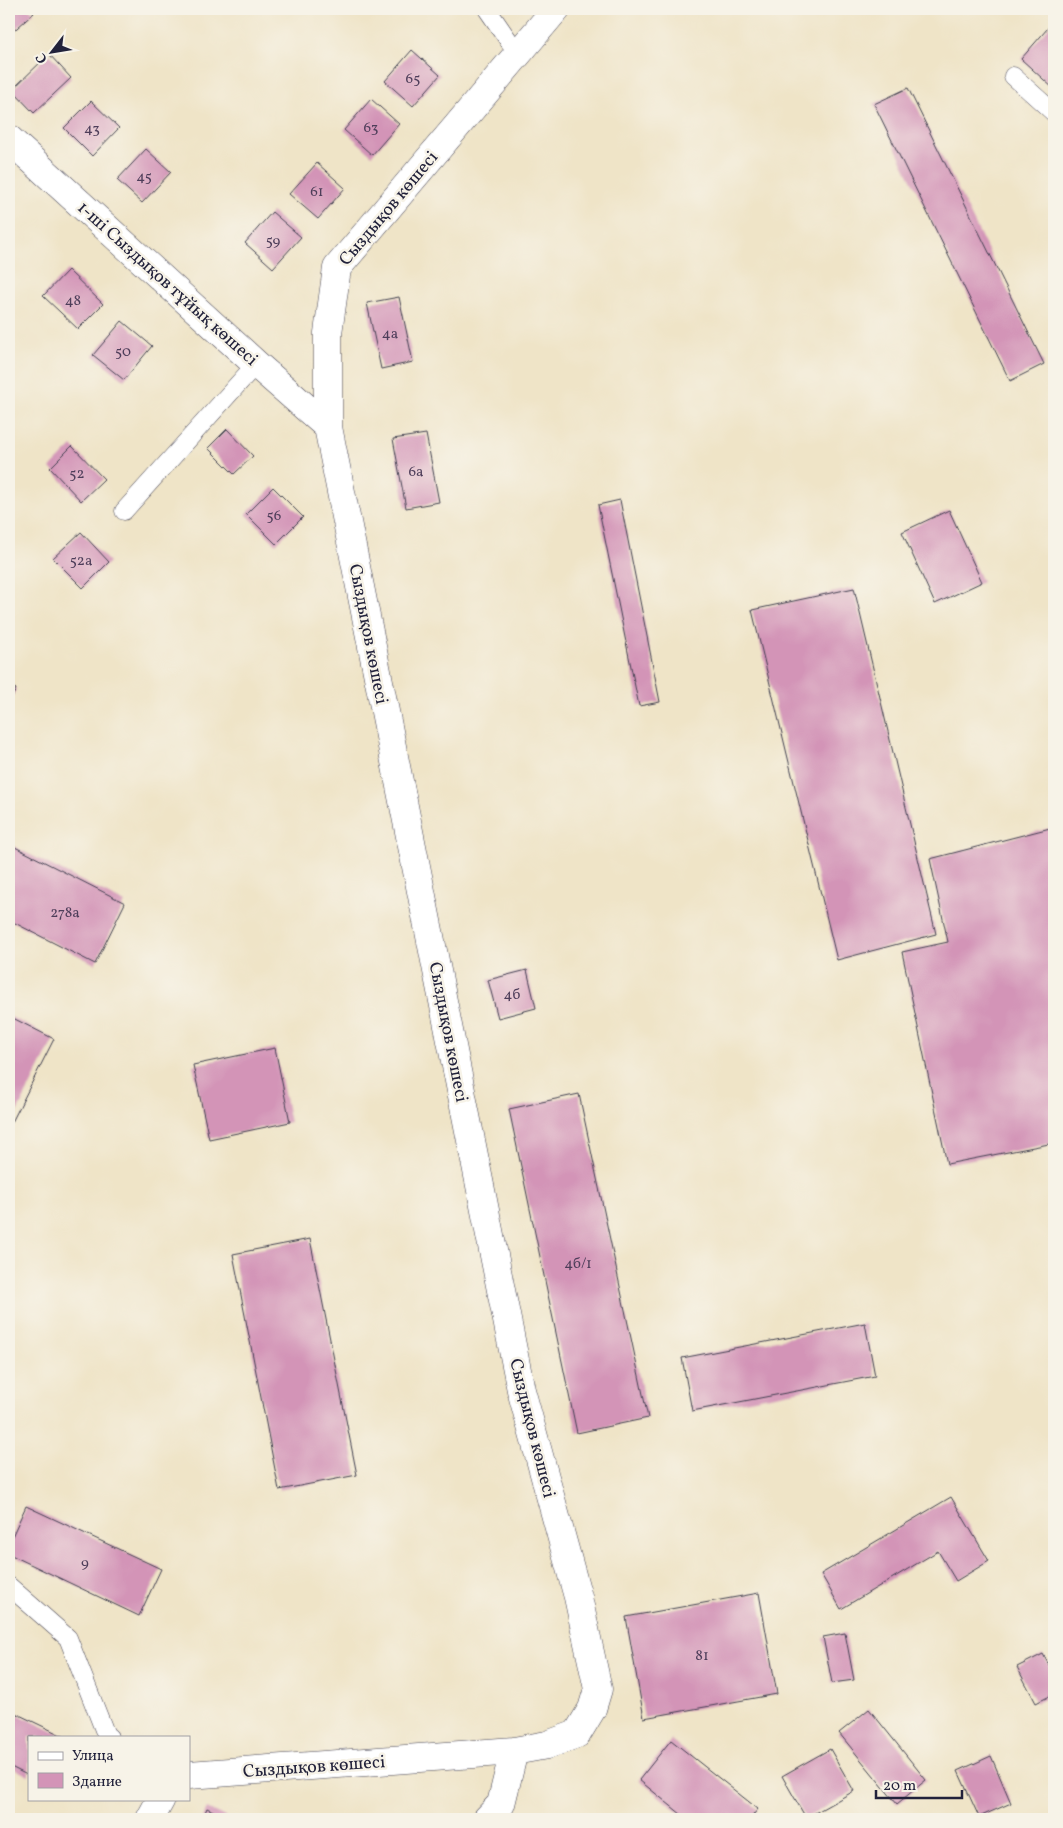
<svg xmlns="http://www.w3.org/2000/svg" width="1063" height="1828" viewBox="0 0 1063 1828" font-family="Vollkorn,serif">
<rect width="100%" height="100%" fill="#f7f3e8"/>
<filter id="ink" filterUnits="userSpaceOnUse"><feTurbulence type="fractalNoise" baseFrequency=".02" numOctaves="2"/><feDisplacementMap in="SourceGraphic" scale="10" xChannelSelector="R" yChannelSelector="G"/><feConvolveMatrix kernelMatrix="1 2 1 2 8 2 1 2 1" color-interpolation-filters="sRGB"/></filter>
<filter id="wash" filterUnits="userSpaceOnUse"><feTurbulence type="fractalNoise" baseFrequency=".0096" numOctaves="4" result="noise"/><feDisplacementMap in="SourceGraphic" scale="20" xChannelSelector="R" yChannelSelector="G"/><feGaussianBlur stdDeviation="1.12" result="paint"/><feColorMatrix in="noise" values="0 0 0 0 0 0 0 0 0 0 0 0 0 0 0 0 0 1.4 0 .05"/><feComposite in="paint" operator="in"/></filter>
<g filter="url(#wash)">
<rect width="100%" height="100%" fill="#efe4c7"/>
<g id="blocks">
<path fill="#d394b7" d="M 9,9 L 30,9 L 34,13 L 9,35 Z
M 1054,21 L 1054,89 L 1021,59 Z
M 412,50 L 440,75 L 413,106 L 385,81 Z
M 49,54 L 71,78 L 34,113 L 12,90 Z
M 908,88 L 1044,364 L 1010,381 L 874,104 Z
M 371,99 L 399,124 L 372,155 L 344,130 Z
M 91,101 L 119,128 L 92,156 L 64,128 Z
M 146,149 L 171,172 L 142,203 L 117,180 Z
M 317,163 L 345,188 L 318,219 L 289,194 Z
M 272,212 L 301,237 L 273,268 L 245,243 Z
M 68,270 L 103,304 L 78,329 L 43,296 Z
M 399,297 L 413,362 L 381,369 L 367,303 Z
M 122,321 L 152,346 L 124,380 L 93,355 Z
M 227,429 L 253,456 L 234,474 L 208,448 Z
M 426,434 L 439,502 L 406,508 L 393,439 Z
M 72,446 L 104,479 L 81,501 L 50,468 Z
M 273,487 L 303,517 L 276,544 L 246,514 Z
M 620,500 L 660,702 L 639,706 L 598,505 Z
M 949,510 L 982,582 L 935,604 L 902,532 Z
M 81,532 L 109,562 L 83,588 L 53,558 Z
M 854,588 L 936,934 L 837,960 L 752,610 Z
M 9,685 L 16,689 L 9,703 Z
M 1054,827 L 1054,1143 L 947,1164 L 902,952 L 948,942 L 930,859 Z
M 9,844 L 125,903 L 95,964 L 9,920 Z
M 527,970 L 536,1008 L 498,1018 L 488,980 Z
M 9,1016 L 54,1039 L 9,1128 Z
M 275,1048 L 290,1122 L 209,1139 L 193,1065 Z
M 579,1094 L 648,1418 L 577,1433 L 509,1109 Z
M 310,1239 L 357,1475 L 279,1490 L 233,1254 Z
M 865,1323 L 875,1376 L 692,1411 L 682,1358 Z
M 951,1497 L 989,1561 L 956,1581 L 938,1551 L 841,1609 L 821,1574 Z
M 26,1506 L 161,1569 L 139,1616 L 9,1554 L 9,1543 Z
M 759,1593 L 777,1694 L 644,1718 L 626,1617 Z
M 845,1633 L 854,1680 L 832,1683 L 823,1637 Z
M 1043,1654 L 1054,1675 L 1054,1694 L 1036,1703 L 1017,1667 Z
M 869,1709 L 926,1780 L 897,1804 L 839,1733 Z
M 9,1710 L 65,1737 L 29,1737 L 29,1776 L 9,1766 Z
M 671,1740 L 758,1809 L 750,1819 L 687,1819 L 639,1780 Z
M 830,1749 L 854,1791 L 806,1818 L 782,1776 Z
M 991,1756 L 1011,1803 L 979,1817 L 958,1771 Z
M 207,1808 L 229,1819 L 202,1819 Z"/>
</g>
</g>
<g filter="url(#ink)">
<use href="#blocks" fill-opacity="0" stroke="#413f50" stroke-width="1"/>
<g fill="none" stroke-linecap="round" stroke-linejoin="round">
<defs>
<path id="service" d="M 487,9 L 518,54
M 1013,76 L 1054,113
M 124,511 L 256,364
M 9,1586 L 68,1638 L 106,1735 L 109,1737"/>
<path id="minor" d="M 9,139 L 256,364 L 328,427
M 189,1775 L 514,1751 L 547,1745 L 577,1734 L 592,1709 L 598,1689 L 578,1597 L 521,1390 L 328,427 L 328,333 L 337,268 L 556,9
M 150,1819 L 161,1799
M 487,1819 L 501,1804 L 514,1751"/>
</defs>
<use href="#service" stroke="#413f50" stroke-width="19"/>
<use href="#minor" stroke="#413f50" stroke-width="29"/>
<use href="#service" stroke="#fff" stroke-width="18"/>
<use href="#minor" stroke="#fff" stroke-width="28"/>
</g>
</g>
<g text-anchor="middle" stroke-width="5" stroke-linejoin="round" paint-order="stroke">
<g font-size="15" fill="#4e3e5a">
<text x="413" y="83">65</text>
<text x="371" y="132">63</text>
<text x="92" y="133">43</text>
<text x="144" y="181">45</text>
<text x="317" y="196">61</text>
<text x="273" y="245">59</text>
<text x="73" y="305">48</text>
<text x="390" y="338">4а</text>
<text x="123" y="356">50</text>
<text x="416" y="476">6а</text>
<text x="77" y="478">52</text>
<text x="274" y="520">56</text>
<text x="81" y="565">52а</text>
<text x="65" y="917">278а</text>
<text x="512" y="999">4б</text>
<text x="578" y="1268">4б/1</text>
<text x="85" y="1567">9</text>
<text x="702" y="1660">81</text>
</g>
<g font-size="18" fill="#22223b" stroke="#f7f3e8">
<text transform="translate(388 208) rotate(-50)" y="6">Сыздықов көшесі</text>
<text transform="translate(168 283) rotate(42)" y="6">1-ші Сыздықов тұйық көшесі</text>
<text transform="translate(369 634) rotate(79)" y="6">Сыздықов көшесі</text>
<text transform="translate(449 1032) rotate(79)" y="6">Сыздықов көшесі</text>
<text transform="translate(533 1428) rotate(76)" y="6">Сыздықов көшесі</text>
<text transform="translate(314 1766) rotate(-4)" y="6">Сыздықов көшесі</text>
</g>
</g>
<rect width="1063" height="1828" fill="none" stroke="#f7f3e8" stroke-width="30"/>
<rect x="28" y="1736" width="162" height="65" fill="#f7f3e8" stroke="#a29fa3"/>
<rect x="38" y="1752" width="25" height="8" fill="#ffffff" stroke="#a29fa3"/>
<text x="72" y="1760" font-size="15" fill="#22223b">Улица</text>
<rect x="38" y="1773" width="25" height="15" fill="#d394b7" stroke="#a29fa3"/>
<text x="72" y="1786" font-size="15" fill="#22223b">Здание</text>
<g transform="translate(52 52) rotate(239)" stroke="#f7f3e8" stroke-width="4" paint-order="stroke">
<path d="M0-4L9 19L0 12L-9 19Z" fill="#22223b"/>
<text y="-8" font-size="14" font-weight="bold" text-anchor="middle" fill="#22223b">С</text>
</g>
<path d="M876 1790v8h86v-8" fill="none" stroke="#22223b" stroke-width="2.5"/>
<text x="883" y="1790" font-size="15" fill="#22223b" stroke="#f7f3e8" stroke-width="4" paint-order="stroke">20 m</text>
</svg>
